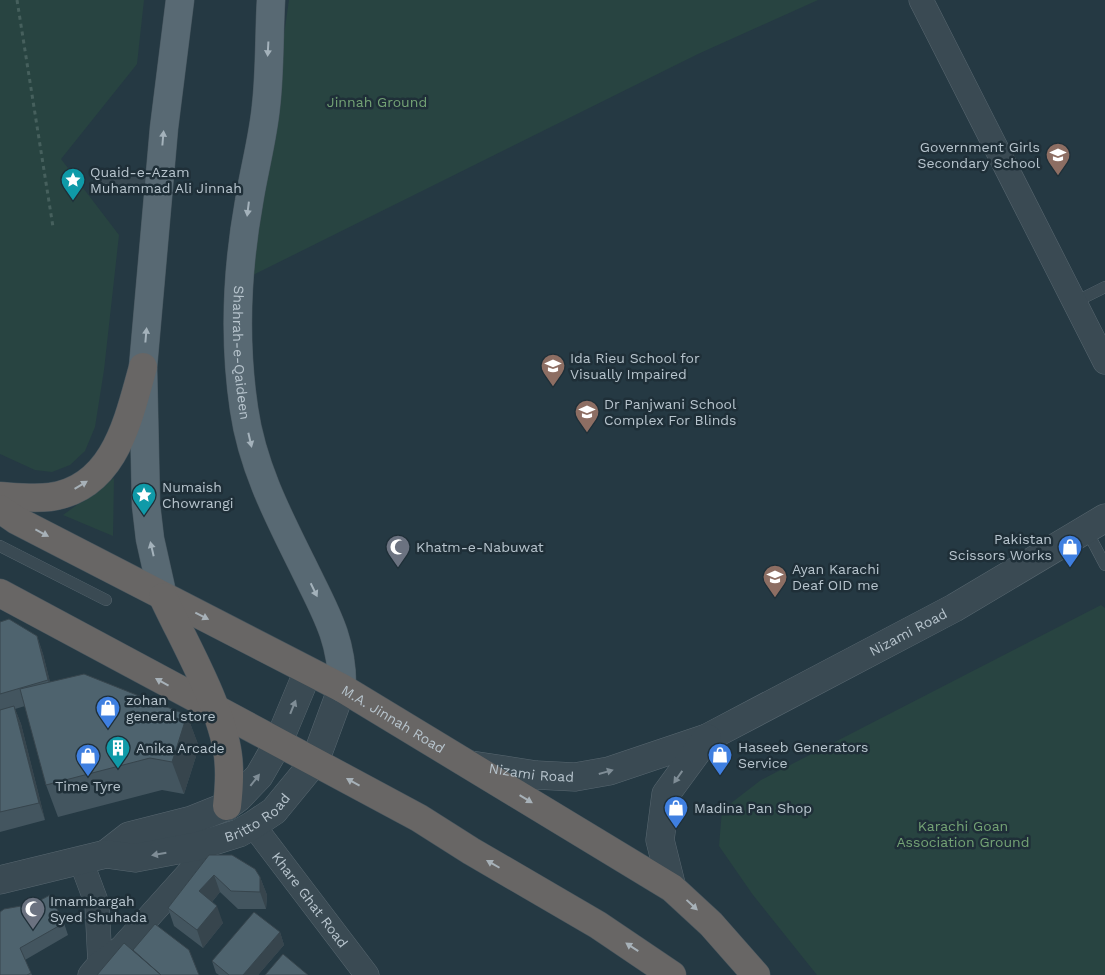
<svg xmlns="http://www.w3.org/2000/svg" width="1105" height="975" viewBox="0 0 1105 975" font-family="'Work Sans',sans-serif">
<rect width="100%" height="100%" fill="#253943"/>
<path fill="#284441" d="M 0,0 L 144,0 L 137,64 L 61,159 L 119,235 L 104,370 L 95,427 L 85,451 L 70,465 L 52,472 L 35,470 L 0,454 Z
M 289,0 L 818,0 L 698,54 L 249,277 Z
M 114,478 L 113,536 L 63,515 Z
M 1101,605 L 1105,608 L 1105,975 L 817,975 L 753,895 L 719,846 L 722,810 L 761,780 Z"/>
<g fill="none" stroke-linecap="round" stroke-linejoin="round">
<defs>
<path id="service" d="M 101,177 L 159,184
M 1075,302 L 1105,287
M 1086,529 L 1105,565
M 0,546 L 106,600"/>
<g id="minor">
<path d="M 921,0 L 1105,362"/>
<path id="s1" d="M 253,825 L 367,975"/>
<path d="M 81,861 L 97,904 L 100,963"/>
<path d="M 90,975 L 100,963 L 121,948 L 191,870 L 198,846 L 194,830"/>
</g>
<g id="tertiary">
<path id="s2" d="M 471,765 L 536,775 L 575,777 L 609,771 L 707,738 L 954,608 L 1105,518"/>
<path d="M 106,854 L 129,836 L 192,820 L 227,806 L 238,798 L 259,776 L 278,743 L 308,671"/>
<path id="s3" d="M 0,880 L 106,854 L 135,858 L 198,846 L 239,833 L 253,825 L 274,811 L 315,761 L 342,688"/>
<path d="M 672,888 L 660,840 L 666,794 L 707,738"/>
</g>
<g id="primary">
<path id="s4" d="M 271,0 C 269,34 270,72 266,106 C 263,138 254,170 249,202 C 237,269 234,342 244,409 C 252,465 277,514 302,564 C 323,608 343,638 342,688"/>
<path d="M 163,597 L 150,539 L 146,505 L 143,367 L 164,128 L 180,0"/>
</g>
<g id="trunk">
<path d="M 0,496 C 16,497 33,499 50,497 C 115,488 128,420 143,367"/>
<path id="s5" d="M 0,509 L 16,520 L 342,688 L 672,888 L 711,924 L 756,975"/>
<path d="M 0,593 L 419,818 L 471,851 L 598,925 L 672,975"/>
<path d="M 163,597 C 184,642 222,707 228,756 C 230,772 229,789 227,806"/>
</g>
</defs>
<use href="#service" stroke="#586770" stroke-width="12"/>
<use href="#minor" stroke="#586770" stroke-width="25"/>
<use href="#tertiary" stroke="#586770" stroke-width="29"/>
<use href="#primary" stroke="#47565f" stroke-width="29"/>
<use href="#trunk" stroke="#45545d" stroke-width="29"/>
<path stroke="#46605d" stroke-width="3" stroke-dasharray="4 4" stroke-linecap="butt" d="M 17,0 L 53,227"/>
<use href="#service" stroke="#3a4a53" stroke-width="11"/>
<use href="#minor" stroke="#3a4a53" stroke-width="24"/>
<use href="#tertiary" stroke="#3a4a53" stroke-width="28"/>
<use href="#primary" stroke="#586973" stroke-width="28"/>
<use href="#trunk" stroke="#686665" stroke-width="28"/>
</g>
<path fill="#43555f" d="M 0,622 L 37,636 L 43,654 L 50,682 L 187,715 L 199,747 L 184,794 L 162,790 L 58,817 L 46,785 L 25,706 L 15,709 L 21,724 L 45,820 L 0,832 Z
M 209,855 L 260,877 L 267,895 L 266,909 L 238,909 L 220,892 L 212,902 L 223,923 L 203,948 L 174,926 L 168,908 Z
M 22,910 L 64,923 L 68,935 L 25,960 L 32,975 L 0,975 Z
M 280,932 L 284,945 L 258,975 L 219,975 L 216,973 L 212,961 Z"/>
<path fill="#37454d" d="M 37,636 L 43,654 L 54,698 L 48,680 Z
M 14,706 L 21,724 L 45,820 L 39,803 Z
M 187,715 L 199,747 L 184,794 L 172,762 Z
M 214,875 L 220,892 L 206,909 L 199,891 Z
M 260,877 L 267,895 L 266,909 L 260,892 Z
M 217,906 L 223,923 L 203,948 L 197,930 Z
M 280,932 L 284,945 L 258,975 L 243,975 Z"/>
<path fill="#4e636e" stroke="#37454d" d="M 9,619 L 37,636 L 48,680 L 0,694 L 0,622 Z
M 84,674 L 187,715 L 172,762 L 150,758 L 46,785 L 20,689 Z
M 14,706 L 39,803 L 0,812 L 0,710 Z
M 209,855 L 232,855 L 255,869 L 260,877 L 260,892 L 231,891 L 214,875 L 199,891 L 217,906 L 197,930 L 168,908 Z
M 50,895 L 64,923 L 20,948 L 31,973 L 27,975 L 0,975 L 0,912 L 4,909 L 21,906 L 22,910 Z
M 254,912 L 280,932 L 243,975 L 229,975 L 212,961 Z
M 155,924 L 189,950 L 199,975 L 161,975 L 133,950 Z
M 124,943 L 161,975 L 97,975 Z
M 283,954 L 308,975 L 265,975 Z"/>
<defs><path id="oneway-solid" d="M-6-.8H1V-3.2L6.5 0L1 3.2V.8H-6Z" transform="scale(1.25)"/></defs>
<g fill="#a4b2bb">
<use href="#oneway-solid" transform="translate(268 49) rotate(93)"/>
<use href="#oneway-solid" transform="translate(163 138) rotate(-85)"/>
<use href="#oneway-solid" transform="translate(248 209) rotate(97)"/>
<use href="#oneway-solid" transform="translate(146 335) rotate(-85)"/>
<use href="#oneway-solid" transform="translate(250 440) rotate(77)"/>
<use href="#oneway-solid" transform="translate(152 549) rotate(-103)"/>
<use href="#oneway-solid" transform="translate(314 590) rotate(64)"/>
</g>
<g fill="#a7b1b8">
<use href="#oneway-solid" transform="translate(81 485) rotate(-31)"/>
<use href="#oneway-solid" transform="translate(42 533) rotate(28)"/>
<use href="#oneway-solid" transform="translate(202 616) rotate(27)"/>
<use href="#oneway-solid" transform="translate(162 682) rotate(-151)"/>
<use href="#oneway-solid" transform="translate(353 782) rotate(-151)"/>
<use href="#oneway-solid" transform="translate(526 799) rotate(31)"/>
<use href="#oneway-solid" transform="translate(493 864) rotate(-150)"/>
<use href="#oneway-solid" transform="translate(692 905) rotate(43)"/>
<use href="#oneway-solid" transform="translate(632 947) rotate(-147)"/>
</g>
<g fill="#7f8d96">
<use href="#oneway-solid" transform="translate(293 707) rotate(-68)"/>
<use href="#oneway-solid" transform="translate(606 772) rotate(-16)"/>
<use href="#oneway-solid" transform="translate(678 777) rotate(125)"/>
<use href="#oneway-solid" transform="translate(255 780) rotate(-52)"/>
<use href="#oneway-solid" transform="translate(159 854) rotate(170)"/>
</g>
<defs>
<symbol id="school-pin" viewBox="-11 -11 22 30"><path d="M0 17L-7.5 6A9.5 9.5 0 1 1 7.5 6Z" fill="#8d6e63" stroke="#1f2f38"/><path d="M0-5L7-2L0 1L-7-2ZM-4 1L0 2.5L4 1V4Q0 6-4 4Z" fill="#fff"/></symbol>
<symbol id="sight-pin" viewBox="-11 -11 22 30"><path d="M0 17L-7.5 6A9.5 9.5 0 1 1 7.5 6Z" fill="#0f9aa8" stroke="#1f2f38"/><path d="M0-6L1.8-2.2L6-1.7L2.9 1.2L3.7 5.4L0 3.3L-3.7 5.4L-2.9 1.2L-6-1.7L-1.8-2.2Z" fill="#fff"/></symbol>
<symbol id="university-pin" viewBox="-11 -11 22 30"><path d="M0 17L-7.5 6A9.5 9.5 0 1 1 7.5 6Z" fill="#8d6e63" stroke="#1f2f38"/><path d="M0-5L7-2L0 1L-7-2ZM-4 1L0 2.5L4 1V4Q0 6-4 4Z" fill="#fff"/></symbol>
<symbol id="mosque-pin" viewBox="-11 -11 22 30"><path d="M0 17L-7.5 6A9.5 9.5 0 1 1 7.5 6Z" fill="#6b7280" stroke="#1f2f38"/><path d="M3.5-4.9A6 6 0 1 0 3.5 4.9A5 5 0 1 1 3.5-4.9Z" fill="#fff"/></symbol>
<symbol id="shop-pin" viewBox="-11 -11 22 30"><path d="M0 17L-7.5 6A9.5 9.5 0 1 1 7.5 6Z" fill="#3f7fe0" stroke="#1f2f38"/><path d="M-5-2.5h2.3a2.7 3.5 0 0 1 5.4 0H5L5.5 6h-11ZM-1.5-2.5h3a1.5 2.3 0 0 0-3 0Z" fill="#fff"/></symbol>
<symbol id="building-pin" viewBox="-11 -11 22 30"><path d="M0 17L-7.5 6A9.5 9.5 0 1 1 7.5 6Z" fill="#0f9aa8" stroke="#1f2f38"/><path d="M-4-6H4V6H1V3H-1V6H-4ZM-2.5-4.3h1.7v1.8h-1.7ZM.8-4.3h1.7v1.8H.8ZM-2.5-1h1.7V.8h-1.7ZM.8-1h1.7V.8H.8Z" fill="#fff"/></symbol>
</defs>
<g fill-rule="evenodd">
<use href="#school-pin" x="1044" y="141" width="28" height="38"/>
<use href="#sight-pin" x="59" y="166" width="28" height="38"/>
<use href="#university-pin" x="539" y="352" width="28" height="38"/>
<use href="#school-pin" x="573" y="398" width="28" height="38"/>
<use href="#sight-pin" x="130" y="481" width="28" height="38"/>
<use href="#mosque-pin" x="384" y="533" width="28" height="38"/>
<use href="#shop-pin" x="1056" y="533" width="28" height="38"/>
<use href="#university-pin" x="761" y="563" width="28" height="38"/>
<use href="#shop-pin" x="94" y="694" width="28" height="38"/>
<use href="#building-pin" x="104" y="734" width="28" height="38"/>
<use href="#shop-pin" x="706" y="741" width="28" height="38"/>
<use href="#shop-pin" x="74" y="742" width="28" height="38"/>
<use href="#shop-pin" x="662" y="794" width="28" height="38"/>
<use href="#mosque-pin" x="19" y="895" width="28" height="38"/>
</g>
<g text-anchor="middle" stroke-width="5" stroke-linejoin="round" paint-order="stroke">
<g font-size="14" fill="#74a375" stroke="#1f2f38">
<text x="377" y="107">Jinnah Ground</text>
<text x="963" y="831">Karachi Goan<tspan x="963" dy="16">Association Ground</tspan></text>
</g>
<g font-size="14" fill="#b7c4cd" stroke="#1f2f38" text-anchor="start">
<text x="1040" y="152" text-anchor="end">Government Girls<tspan x="1040" dy="16">Secondary School</tspan></text>
<text x="90" y="177">Quaid-e-Azam<tspan x="90" dy="16">Muhammad Ali Jinnah</tspan></text>
<text x="570" y="363">Ida Rieu School for<tspan x="570" dy="16">Visually Impaired</tspan></text>
<text x="604" y="409">Dr Panjwani School<tspan x="604" dy="16">Complex For Blinds</tspan></text>
<text x="162" y="492">Numaish<tspan x="162" dy="16">Chowrangi</tspan></text>
<text x="1052" y="544" text-anchor="end">Pakistan<tspan x="1052" dy="16">Scissors Works</tspan></text>
<text x="416" y="552">Khatm-e-Nabuwat</text>
<text x="792" y="574">Ayan Karachi<tspan x="792" dy="16">Deaf OID me</tspan></text>
<text x="126" y="705">zohan<tspan x="126" dy="16">general store</tspan></text>
<text x="738" y="752">Haseeb Generators<tspan x="738" dy="16">Service</tspan></text>
<text x="136" y="753">Anika Arcade</text>
<text x="88" y="791" text-anchor="middle">Time Tyre</text>
<text x="694" y="813">Madina Pan Shop</text>
<text x="50" y="906">Imambargah<tspan x="50" dy="16">Syed Shuhada</tspan></text>
</g>
<g font-size="14" fill="#b7c4cd" stroke="#1f2f38">
<text dy="5" stroke="none"><textPath href="#s4" startOffset="355">Shahrah-e-Qaideen</textPath></text>
<text dy="5" stroke="none"><textPath href="#s2" startOffset="470">Nizami Road</textPath></text>
<text dy="5" stroke="none"><textPath href="#s5" startOffset="446">M.A. Jinnah Road</textPath></text>
<text dy="5" stroke="none"><textPath href="#s2" startOffset="61">Nizami Road</textPath></text>
<text dy="5" stroke="none"><textPath href="#s3" startOffset="269">Britto Road</textPath></text>
<text dy="5" stroke="none"><textPath href="#s1" startOffset="94">Khare Ghat Road</textPath></text>
</g>
</g>
</svg>
